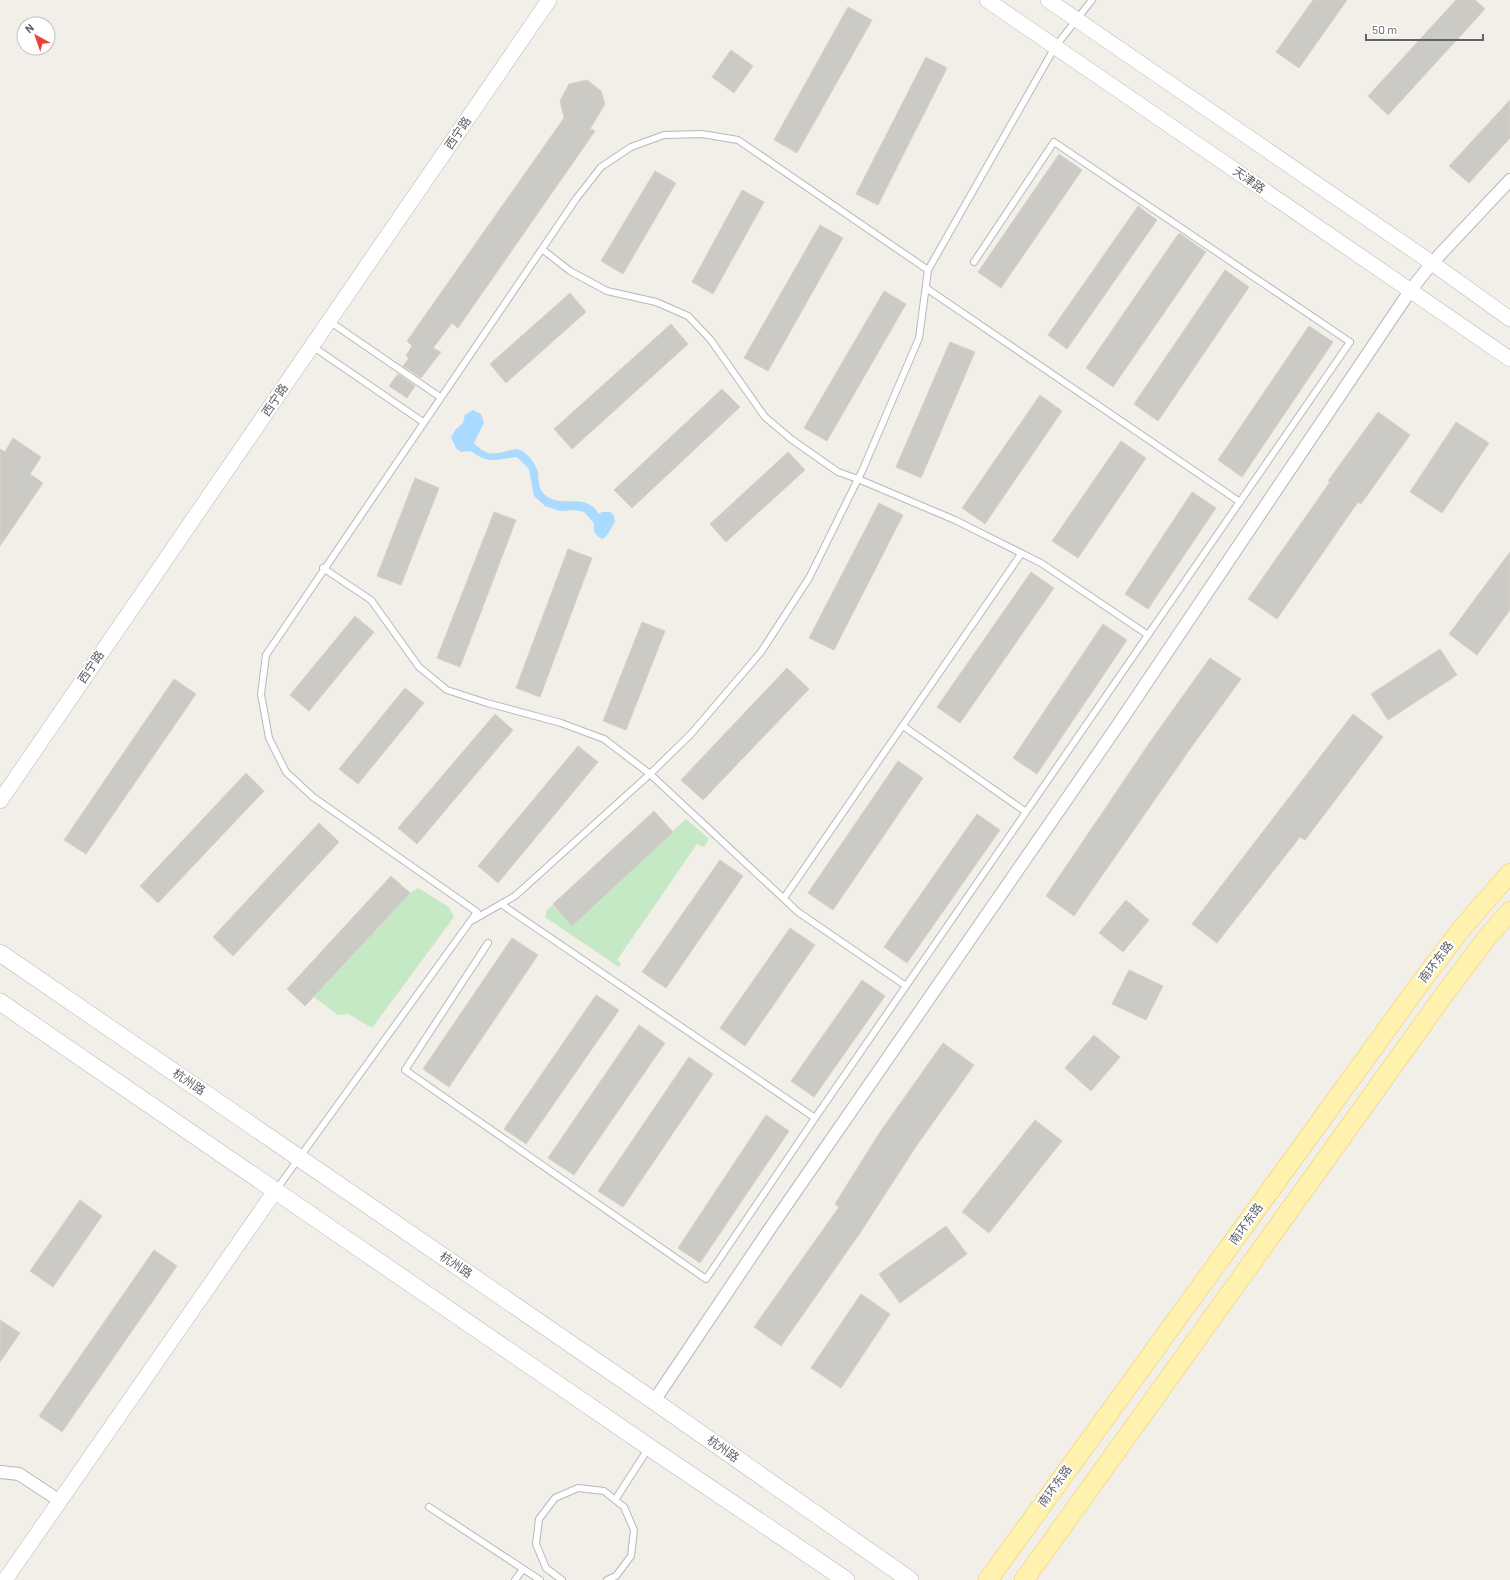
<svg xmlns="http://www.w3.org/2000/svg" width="1510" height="1580" viewBox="0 0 1510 1580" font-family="Barlow,'Noto Sans SC',sans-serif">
<rect width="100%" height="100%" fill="#f1efe8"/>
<path fill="#c5e8c5" d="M 686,819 L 709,839 L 704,847 L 697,844 L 617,960 L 621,963 L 619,967 L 545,917 L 547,910 L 553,905 L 573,925 Z
M 418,888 L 449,907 L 454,917 L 372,1028 L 349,1014 L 338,1015 L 314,997 L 410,893 Z"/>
<path fill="#aadaff" d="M 473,410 L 481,414 L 484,423 L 474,443 C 486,455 491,455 507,451 C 509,451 513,449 516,449 C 525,449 536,464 538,472 C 539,479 538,488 543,493 C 559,511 585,490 599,514 L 602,512 L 610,512 L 614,516 L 615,522 L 607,535 L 603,539 C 595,536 593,532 594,523 L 584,512 L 574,510 L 560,511 L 545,506 L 534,496 L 529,469 L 517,457 C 496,459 489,465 471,451 L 461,452 L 456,448 L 451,437 L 456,429 L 463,423 L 465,415 Z"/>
<path fill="#cccac5" stroke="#d6d1c6" d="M 1313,0 L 1347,0 L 1299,68 L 1276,52 Z
M 1456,0 L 1475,0 L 1485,9 L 1388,115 L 1368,96 Z
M 848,7 L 872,20 L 797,153 L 774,140 Z
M 731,50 L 753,66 L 734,93 L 712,77 Z
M 926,57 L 947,68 L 878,205 L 856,194 Z
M 587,80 L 601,91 L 605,104 L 590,129 L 595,131 L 458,328 L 452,323 L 433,348 L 441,352 L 421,378 L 403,366 L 409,358 L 406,356 L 412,346 L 407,341 L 564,118 L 560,101 L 569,84 Z
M 1510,100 L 1510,138 L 1469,183 L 1449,166 Z
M 1059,154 L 1082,170 L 1001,288 L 978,272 Z
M 655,171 L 676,183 L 623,274 L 601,261 Z
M 742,190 L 764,202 L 713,294 L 692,282 Z
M 1138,206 L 1157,220 L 1067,349 L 1048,335 Z
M 820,225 L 843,238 L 768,371 L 744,358 Z
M 1179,233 L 1206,252 L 1113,387 L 1086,368 Z
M 1225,270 L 1249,287 L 1158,421 L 1134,404 Z
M 884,291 L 906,304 L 827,441 L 804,428 Z
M 570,293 L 586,312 L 506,383 L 490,364 Z
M 671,324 L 688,344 L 572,449 L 554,429 Z
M 1309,326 L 1333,342 L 1242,477 L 1218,460 Z
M 950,342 L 975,352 L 921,478 L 896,467 Z
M 398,374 L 415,386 L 407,398 L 389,386 Z
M 722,389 L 740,407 L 632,508 L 614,490 Z
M 1040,395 L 1062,411 L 985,524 L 962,508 Z
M 1378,412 L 1410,435 L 1361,504 L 1358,502 L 1277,619 L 1248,599 L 1330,482 L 1328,481 Z
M 1456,422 L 1489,443 L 1442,513 L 1410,492 Z
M 13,438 L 41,457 L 30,474 L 43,483 L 0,546 L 0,449 L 5,452 Z
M 1121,441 L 1146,458 L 1078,558 L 1052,541 Z
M 788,452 L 805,470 L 726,542 L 710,524 Z
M 415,478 L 439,488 L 401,585 L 377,576 Z
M 1192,492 L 1216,508 L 1148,609 L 1125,594 Z
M 879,503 L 903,515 L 834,650 L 809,638 Z
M 494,512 L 516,520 L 460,667 L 437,658 Z
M 568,549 L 592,558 L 540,697 L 516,688 Z
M 1510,552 L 1510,610 L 1477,655 L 1449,634 Z
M 1031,572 L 1054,588 L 960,723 L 937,707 Z
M 355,616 L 374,632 L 309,711 L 290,695 Z
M 642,622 L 665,631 L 626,730 L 603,721 Z
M 1103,624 L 1127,640 L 1037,774 L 1013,758 Z
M 1440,649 L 1457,675 L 1388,720 L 1371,694 Z
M 1210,658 L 1241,679 L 1190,749 L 1074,916 L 1046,896 L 1150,742 Z
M 787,668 L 809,689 L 703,800 L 681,780 Z
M 174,679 L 196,694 L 86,854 L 64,840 Z
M 405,688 L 424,703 L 358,784 L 339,769 Z
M 495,714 L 513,730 L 417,844 L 398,828 Z
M 1353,714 L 1383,737 L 1305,840 L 1300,837 L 1217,943 L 1192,924 Z
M 578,746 L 598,762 L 498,883 L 478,866 Z
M 898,761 L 923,778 L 833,910 L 808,893 Z
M 246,773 L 264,791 L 158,903 L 140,886 Z
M 654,811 L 673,832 L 572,926 L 553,904 Z
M 977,814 L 1000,830 L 907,963 L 884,947 Z
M 319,823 L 339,842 L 233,956 L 213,937 Z
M 720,860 L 743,876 L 666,988 L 642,972 Z
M 391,876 L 410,893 L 305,1006 L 287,989 Z
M 1126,900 L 1149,920 L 1123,952 L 1099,933 Z
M 790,928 L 815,945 L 745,1046 L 720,1028 Z
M 512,938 L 538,955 L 449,1087 L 423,1069 Z
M 1129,970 L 1163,986 L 1146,1020 L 1112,1004 Z
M 862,980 L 885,996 L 814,1097 L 791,1081 Z
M 596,995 L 619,1010 L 526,1144 L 504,1129 Z
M 639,1025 L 665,1043 L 574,1175 L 548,1158 Z
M 1094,1035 L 1120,1057 L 1091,1091 L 1065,1068 Z
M 943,1043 L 974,1065 L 917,1145 L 860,1233 L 781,1346 L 754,1327 L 839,1207 L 835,1204 L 880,1132 Z
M 689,1057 L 713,1074 L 623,1207 L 598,1191 Z
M 766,1115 L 789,1131 L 700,1263 L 678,1248 Z
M 1035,1120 L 1062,1141 L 989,1233 L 962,1212 Z
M 80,1200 L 102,1216 L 53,1287 L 30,1271 Z
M 946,1226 L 967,1254 L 900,1303 L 879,1274 Z
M 154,1250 L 177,1266 L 62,1432 L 39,1416 Z
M 861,1294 L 890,1314 L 841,1388 L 811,1368 Z
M 0,1320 L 20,1333 L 0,1362 Z"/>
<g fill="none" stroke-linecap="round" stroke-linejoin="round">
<defs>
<path id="service" d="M 542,249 L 570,271 L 607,291 L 656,302 L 688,316 L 710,339 L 765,417 L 791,439 L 838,472 L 858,479 L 955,520 L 1041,563 L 1148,635
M 926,288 L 1240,502
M 329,321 L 440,397
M 312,346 L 423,422
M 323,568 L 371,600 L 419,667 L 447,690 L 487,703 L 561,723 L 604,739 L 650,774 L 798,912 L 906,986
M 903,726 L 1026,812
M 784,898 L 1021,554
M 501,904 L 815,1118
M 473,920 L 515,896 L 650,774 L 691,734 L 761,652 L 809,578 L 863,469 L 919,338 L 928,270 L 1055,47 L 1092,0
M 488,943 L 405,1070 L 706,1279 L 815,1118 L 1350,342 L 1054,142 L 974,262
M 276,1190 L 477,912 L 313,797 L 286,772 L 269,738 L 261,694 L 266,655 L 576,199 L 601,167 L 631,147 L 664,135 L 702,134 L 738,140 L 928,270
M 615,1500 L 648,1449
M 429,1507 L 540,1580
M 515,1580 L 523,1569
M 562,1580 L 546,1568 L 536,1544 L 539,1519 L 555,1498 L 578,1488 L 604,1491 L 624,1507 L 634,1530 L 631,1556 L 616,1576 L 607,1580"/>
<path id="minor" d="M 654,1401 L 771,1227 L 1118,725 L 1410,291 L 1432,263 L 1510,180
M 0,1472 L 19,1474 L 60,1501"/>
<path id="tertiary" d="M 987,0 L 1510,359
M 1048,0 L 1432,263 L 1510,319
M 0,801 L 549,0
M 5,1580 L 275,1191"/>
<path id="secondary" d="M 0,953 L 654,1401 L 910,1580
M 0,1002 L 649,1447 L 846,1580"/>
<path id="primary" d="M 988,1580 L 1424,978 L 1463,927 L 1510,873
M 1024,1580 L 1446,992 L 1486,939 L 1510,911"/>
</defs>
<use href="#service" stroke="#b5b8bc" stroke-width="8"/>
<use href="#minor" stroke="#b5b8bc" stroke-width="14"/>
<use href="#tertiary" stroke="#b5b8bc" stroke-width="16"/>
<use href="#secondary" stroke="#b6babf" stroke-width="18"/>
<use href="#primary" stroke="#f2c960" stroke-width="20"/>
<use href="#service" stroke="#fff" stroke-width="6"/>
<use href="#minor" stroke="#fff" stroke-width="12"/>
<use href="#tertiary" stroke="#fff" stroke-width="15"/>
<use href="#secondary" stroke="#fff" stroke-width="17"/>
<use href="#primary" stroke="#fff2af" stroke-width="19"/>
</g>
<g text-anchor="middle" stroke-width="4" stroke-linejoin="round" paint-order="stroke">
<g font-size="12" fill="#5f6368" stroke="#fff">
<text transform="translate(458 133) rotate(-56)" y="4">西宁路</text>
<text transform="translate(1249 180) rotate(35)" y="4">天津路</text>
<text transform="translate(275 400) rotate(-56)" y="4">西宁路</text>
<text transform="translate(91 667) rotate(-56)" y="4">西宁路</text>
<text transform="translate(1436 962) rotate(-53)" y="4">南环东路</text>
<text transform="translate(189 1082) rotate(34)" y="4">杭州路</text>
<text transform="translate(1246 1224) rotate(-54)" y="4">南环东路</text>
<text transform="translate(456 1265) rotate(34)" y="4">杭州路</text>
<text transform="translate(723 1449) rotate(35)" y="4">杭州路</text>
<text transform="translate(1055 1486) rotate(-54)" y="4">南环东路</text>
</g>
</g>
<g transform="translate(36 36) rotate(320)"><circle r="19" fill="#ffffff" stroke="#bfc1c3"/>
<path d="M0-3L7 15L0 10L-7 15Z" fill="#ea4335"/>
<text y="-6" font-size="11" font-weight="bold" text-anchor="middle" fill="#5f6368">N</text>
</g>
<path d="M1366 34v6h117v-6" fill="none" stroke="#5f6368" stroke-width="2"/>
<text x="1372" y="34" font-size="12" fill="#5f6368" stroke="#ffffff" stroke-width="3" paint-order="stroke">50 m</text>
</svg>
